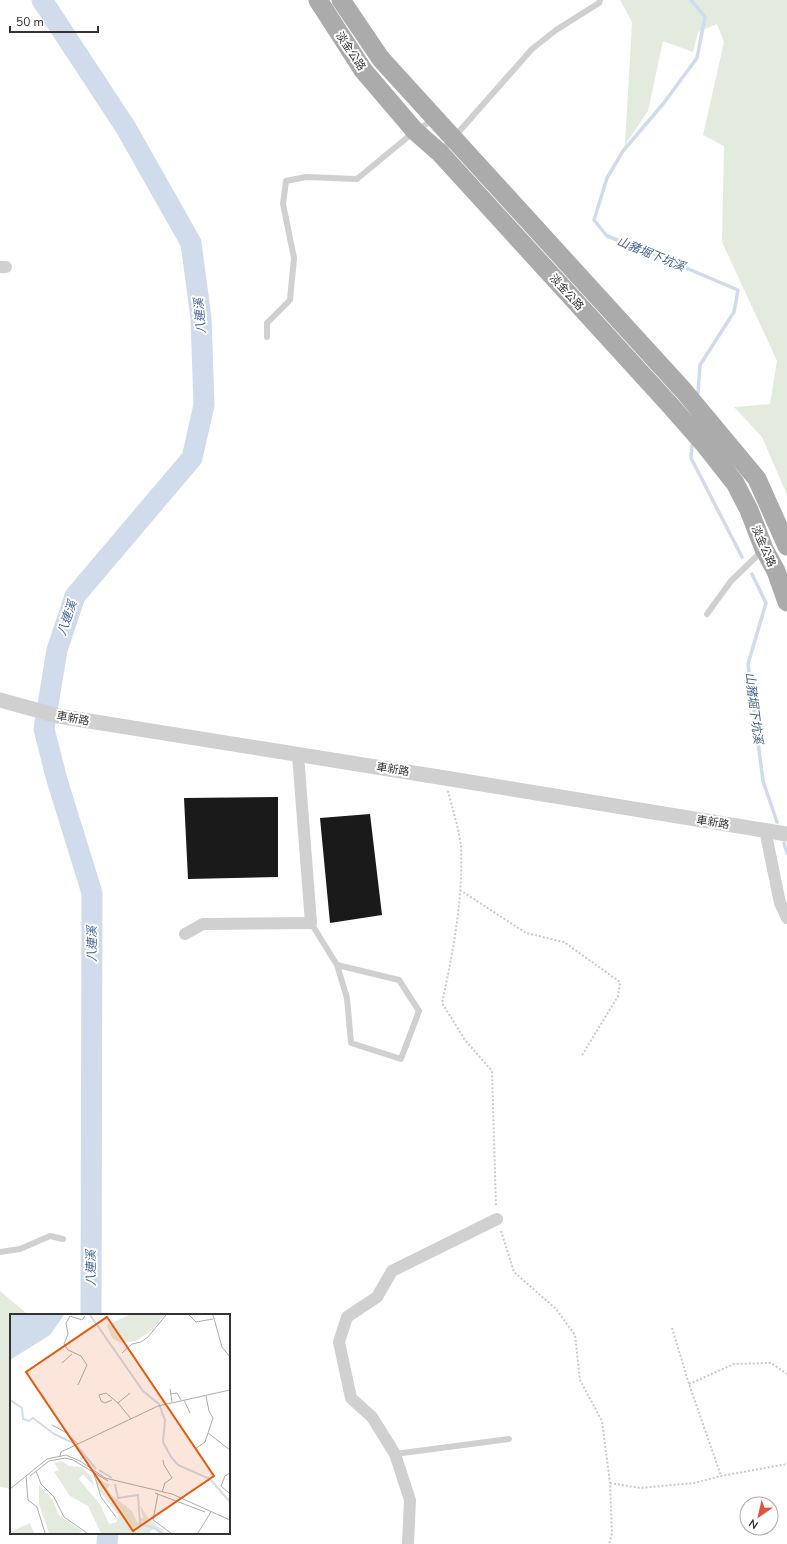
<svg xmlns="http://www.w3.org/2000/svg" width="787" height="1544" viewBox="0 0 787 1544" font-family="'Nunito Sans','Noto Sans TC',sans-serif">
<rect width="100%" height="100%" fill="#fff"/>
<path fill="#e3ebdf" d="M 620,0 L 787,0 L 787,495 L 762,437 L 734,407 L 770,404 L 777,361 L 722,242 L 724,146 L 703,135 L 724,42 L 717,24 L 698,32 L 693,52 L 663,41 L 648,111 L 625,145 L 632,22 Z
M 0,1291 L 24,1311 L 26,1315 L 11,1315 L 11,1489 L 0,1487 Z"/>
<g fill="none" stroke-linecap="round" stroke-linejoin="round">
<path stroke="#d0dbec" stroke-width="3.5" d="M 691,0 L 705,17 L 697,58 L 663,104 L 623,151 L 607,178 L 594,220 L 607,236 L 646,251 L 738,290 L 734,312 L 700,365 L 698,393
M 692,445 L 691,458 L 742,557
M 752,574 L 766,603 L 748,664 L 763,781 L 777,822
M 784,843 L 787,853"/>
<path stroke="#d0dbec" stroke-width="21" d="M 42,0 L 126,128 L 191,243 L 201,318 L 204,405 L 192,458 L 75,596 L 57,650 L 44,729 L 57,780 L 92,893 L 91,1315
M 107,1544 L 108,1533"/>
</g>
<path fill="#1a1a1a" d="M 278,797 L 278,877 L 188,879 L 184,798 Z
M 370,814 L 382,915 L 330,923 L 320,818 Z"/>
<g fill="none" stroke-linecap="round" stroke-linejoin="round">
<path stroke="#cacaca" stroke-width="2" stroke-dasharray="2 2" stroke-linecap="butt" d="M 448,791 C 452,807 460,832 461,848 C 463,900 453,953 442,1003 L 465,1040 L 492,1071 L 496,1207
M 460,890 L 526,933 L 564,942 L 620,982 L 618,996 L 581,1057
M 501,1231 L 514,1272 L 556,1309 L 575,1335 L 580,1380 L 602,1421 L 610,1483 L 611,1511 L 612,1533 L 609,1544
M 672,1328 L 689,1384 L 721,1476
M 689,1384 L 734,1364 L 771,1363 L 787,1374
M 610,1483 L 640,1488 L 694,1483 L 721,1476 L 787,1464"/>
<path stroke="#d0d0d0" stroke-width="6" d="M 441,152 L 532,49 L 556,30 L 599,3 L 600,0
M 267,337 L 267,323 L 290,300 L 294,258 L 283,204 L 286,181 L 306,177 L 357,179 L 415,131 L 433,120
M 707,614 L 731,581 L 762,551
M 311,923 L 337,965 L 347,998 L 351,1043 L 401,1059 L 419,1011 L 399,980 L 337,965
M 0,1252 L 20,1249 L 50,1236 L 63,1239
M 395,1454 L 509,1439"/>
<path stroke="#d0d0d0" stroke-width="12" d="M 0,267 L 6,267
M 765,830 L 780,903 L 787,918
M 185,934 L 203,924 L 311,923 L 298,755
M 408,1544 L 410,1500 L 395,1454 L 372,1417 L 351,1398 L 339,1342 L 347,1317 L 377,1297 L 392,1271 L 497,1219"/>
<path stroke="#d0d0d0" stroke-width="15" d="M 0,700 L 58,716 L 445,778 L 787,834"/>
<path stroke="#ababab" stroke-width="19" d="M 318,0 L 363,70 L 415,131 L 440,153 L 669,404 L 705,445 L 735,483 L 749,510 L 764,549 L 776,571 L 787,602
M 341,0 L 381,59 L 683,390 L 757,479 L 787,546"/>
</g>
<g text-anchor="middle" stroke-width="4" stroke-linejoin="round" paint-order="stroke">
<g font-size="11" fill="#333" stroke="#fff">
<text transform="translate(351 51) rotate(56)" y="4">淡金公路</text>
<text transform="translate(567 292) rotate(48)" y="4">淡金公路</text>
<text transform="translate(764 546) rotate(66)" y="4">淡金公路</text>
<text transform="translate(73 718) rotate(10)" y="4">車新路</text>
<text transform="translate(393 769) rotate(9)" y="4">車新路</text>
<text transform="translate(713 822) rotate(9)" y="4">車新路</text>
</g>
<g font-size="12" font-style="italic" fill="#436393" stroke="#fff">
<text transform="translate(651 254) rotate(22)" y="4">山豬堀下坑溪</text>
<text transform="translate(200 316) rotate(-95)" y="4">八連溪</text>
<text transform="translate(67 618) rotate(-71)" y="4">八連溪</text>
<text transform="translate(754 708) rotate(83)" y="4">山豬堀下坑溪</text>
<text transform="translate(92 944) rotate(-90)" y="4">八連溪</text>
<text transform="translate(91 1268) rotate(-90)" y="4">八連溪</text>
</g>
</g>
<g transform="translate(10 1314)">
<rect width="220" height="220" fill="#fff"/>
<path d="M 119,1 L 154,1 L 143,15 L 126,27 L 111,29 L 102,24 L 97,11 ZM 52,147 L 59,152 L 71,153 L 81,162 L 84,172 L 73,160 L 69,165 L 91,192 L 99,210 L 107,208 L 106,204 L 109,202 L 91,179 L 85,164 L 100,171 L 97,174 L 99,179 L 122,197 L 127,208 L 129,209 L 129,205 L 133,204 L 130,191 L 138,204 L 156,219 L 151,219 L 144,215 L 139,218 L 142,219 L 91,219 L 78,192 L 60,182 L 44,158 L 49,156 L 44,149 ZM 29,171 L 42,185 L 49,201 L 72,217 L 69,219 L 39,219 L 29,190 ZM 20,209 L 24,219 L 0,219 L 0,218 Z" fill="#e3ebdf"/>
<path d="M 0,1 L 54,1 L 40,21 L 0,46 Z" fill="#d0dbec"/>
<path fill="none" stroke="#d0dbec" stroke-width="2" d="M 80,1 L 133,77 L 149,90 L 155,106 L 153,128 L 161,143 L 168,151 L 200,165 L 220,188M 0,86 L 12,94 L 13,105 L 19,107 L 23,104 L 44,120 L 65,130M 67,132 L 86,155M 89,156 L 102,164M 105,170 L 108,184 L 128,181 L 130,210 L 144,214 L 151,219"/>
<path fill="none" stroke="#adadad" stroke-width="1" d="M 179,1 L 186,8 L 203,5M 203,1 L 212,33 L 220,43M 112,39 L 122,30 L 131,28 L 138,23 L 156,1M 52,49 L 62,40M 68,71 L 77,51 L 71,42 L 58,36 L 54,30 L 58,20 L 56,9 L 60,2 L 72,6 L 75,2M 160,75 L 162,88M 120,79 L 108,89 L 121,105M 160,80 L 167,79 L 171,86M 196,82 L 199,97 L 203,104 L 198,119M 102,86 L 95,89 L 91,87 L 89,81 L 96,79 L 108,89M 174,86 L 180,99M 42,111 L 55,118 L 68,130M 185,135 L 195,128 L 198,119 L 220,136M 50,143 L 51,138 L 148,92 L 220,76M 26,157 L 31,170 L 44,183 L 54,203 L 77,219M 220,159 L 215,162 L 211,172 L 220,180M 84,160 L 91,183 L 106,203M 16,162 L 18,186 L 27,193 L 35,219M 20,162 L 39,147 L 55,144 L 63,146 L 98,167M 0,175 L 37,145 L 56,141 L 70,147 L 95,164 L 162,180 L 220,206M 152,178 L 155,169 L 162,164 L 154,151 L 153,146M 145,179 L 195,198M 148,180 L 143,206 L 161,219M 188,219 L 201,198"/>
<path fill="#e8590c" fill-opacity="0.15" stroke="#e8590c" stroke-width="2" d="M 97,3 L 204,162 L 123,217 L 16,58 Z"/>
<rect width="220" height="220" fill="none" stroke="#333" stroke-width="2"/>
</g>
<g transform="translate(759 1516) rotate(214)"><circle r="19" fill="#ffffff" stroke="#adadad"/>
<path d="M0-3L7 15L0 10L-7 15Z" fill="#de5540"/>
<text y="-6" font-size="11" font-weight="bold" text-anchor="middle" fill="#333333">N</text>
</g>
<path d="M10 26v6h88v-6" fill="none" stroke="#333333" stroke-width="2"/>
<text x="16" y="26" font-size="12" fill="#333333" stroke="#ffffff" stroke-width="3" paint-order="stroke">50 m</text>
</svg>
